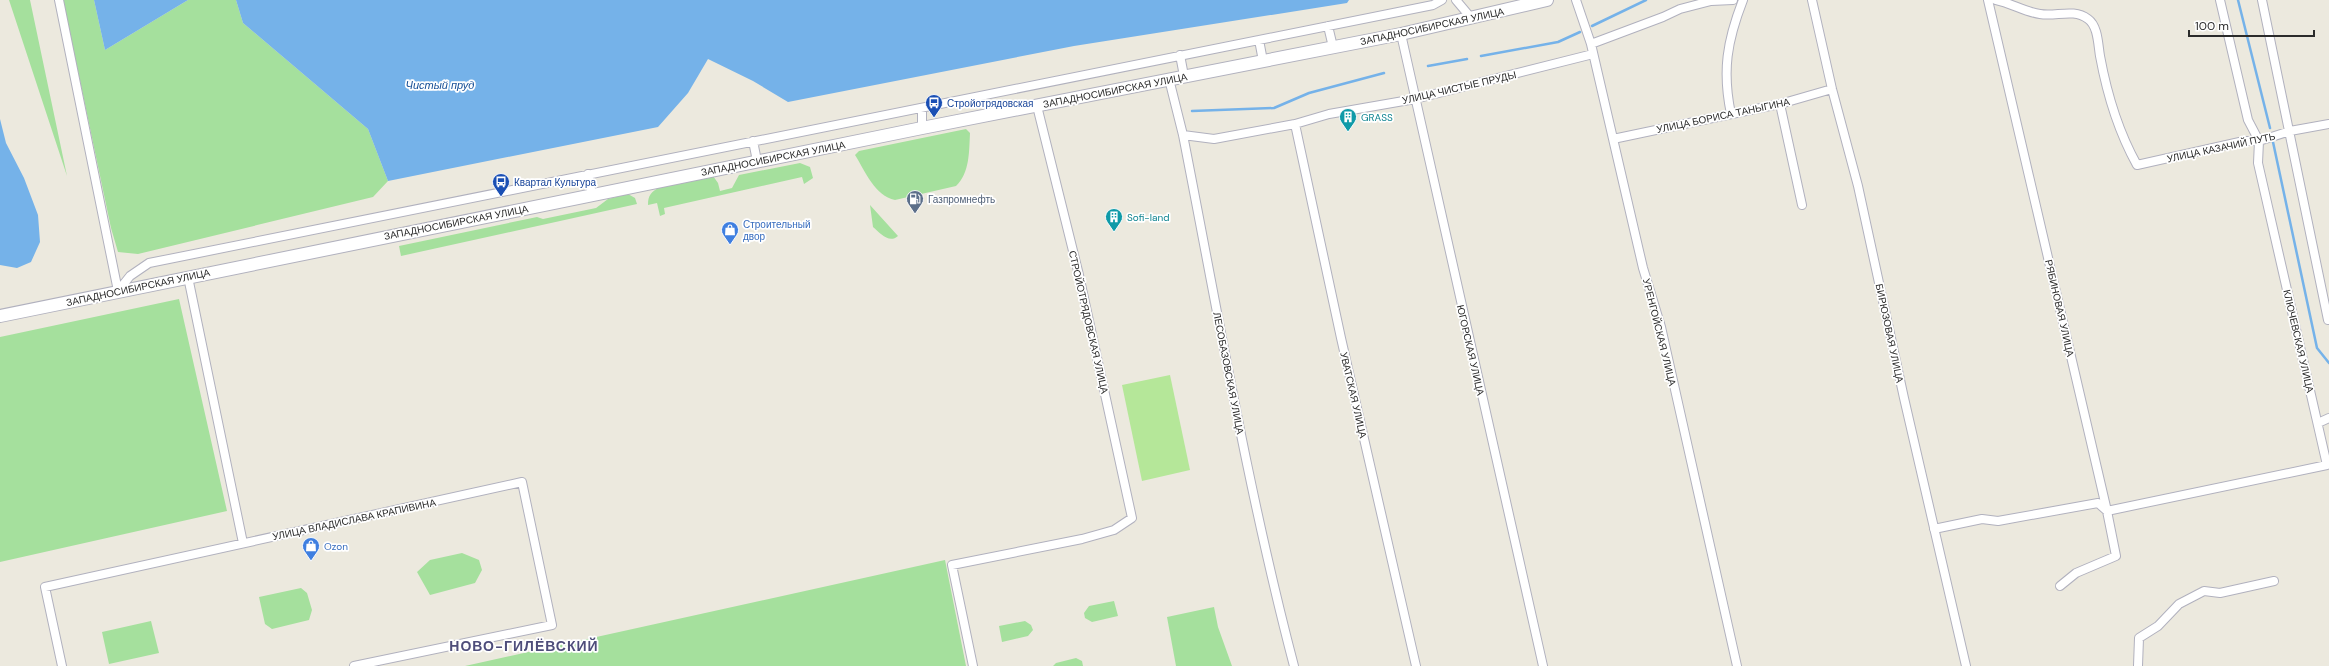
<svg xmlns="http://www.w3.org/2000/svg" width="2329" height="666" viewBox="0 0 2329 666" font-family="'DM Sans',sans-serif">
<rect width="100%" height="100%" fill="#ece9de"/>
<path fill="#a5e09d" d="M 9,0 L 30,0 L 67,176 Z
M 63,0 L 94,0 L 105,50 L 188,0 L 236,0 L 243,23 L 368,129 L 388,181 L 373,197 L 138,254 L 118,252 L 111,228 Z
M 966,129 L 970,133 C 969,151 970,173 956,186 L 895,200 C 875,196 865,171 855,155 L 859,151 Z
M 800,163 L 810,167 L 813,178 L 804,184 L 802,177 L 664,208 L 665,214 L 660,216 L 657,203 L 648,205 C 648,195 651,192 660,187 L 713,176 L 718,183 L 720,191 L 732,188 L 739,175 Z
M 628,194 L 635,198 L 637,204 L 401,256 L 399,246 L 537,217 L 543,219 L 596,208 L 608,199 Z
M 870,205 L 898,236 C 889,244 880,233 873,227 Z
M 179,299 L 227,511 L 0,562 L 0,337 Z
M 462,553 L 479,560 L 482,570 L 475,583 L 430,595 L 417,572 L 430,560 Z
M 945,560 L 966,666 L 465,666 Z
M 301,588 L 307,593 L 312,610 L 309,620 L 272,629 L 265,624 L 259,597 Z
M 1114,601 L 1118,616 L 1092,622 L 1085,618 L 1084,613 L 1089,606 Z
M 1214,607 L 1218,627 L 1232,666 L 1176,666 L 1167,617 Z
M 151,621 L 159,653 L 109,664 L 102,632 Z
M 1025,621 L 1031,625 L 1033,630 L 1028,636 L 1002,642 L 999,626 Z
M 1076,658 L 1082,661 L 1083,666 L 1053,666 L 1056,663 Z"/>
<path fill="#b5e799" d="M 1170,375 L 1190,470 L 1142,481 L 1122,385 Z"/>
<path fill="#75b2e9" d="M 94,0 L 188,0 L 105,50 Z
M 236,0 L 1349,0 L 1347,3 L 1074,46 L 788,102 L 753,81 L 708,59 L 688,93 L 658,127 L 388,181 L 368,129 L 243,23 Z
M 0,119 L 6,143 L 24,178 L 38,215 L 40,242 L 31,262 L 17,268 L 0,265 Z"/>
<g fill="none" stroke-linecap="round" stroke-linejoin="round">
<path stroke="#75b2e9" stroke-width="2.5" d="M 2238,0 L 2270,128
M 1592,26 L 1646,0
M 1481,56 L 1558,42 L 1580,32
M 1428,66 L 1467,59
M 1192,111 L 1274,108 L 1309,93 L 1384,73
M 2273,142 L 2317,348 L 2329,363"/>
<defs>
<path id="minor" d="M 59,0 L 118,291
M 1456,0 L 1472,19
M 1576,0 L 1591,44 L 1643,268 L 1661,327 L 1737,666
M 1812,0 L 1832,89 L 1858,186 L 1904,398 L 1966,666
M 1988,0 L 2107,511 L 2116,556 L 2076,573 L 2060,586
M 1996,0 C 2011,3 2025,12 2040,14 C 2056,17 2073,8 2088,19 C 2098,26 2098,44 2100,56 C 2107,94 2118,131 2137,165 L 2244,141 L 2259,141 L 2290,131 L 2329,124
M 2262,0 L 2328,320
M 1328,26 L 1333,47
M 1401,34 L 1543,666
M 1259,40 L 1263,61
M 1591,44 L 1663,17 L 1680,9 L 1711,1 L 1733,0
M 1180,55 L 1184,76
M 1169,79 L 1183,135 C 1218,313 1248,491 1294,666
M 1780,104 L 1802,205
M 1731,114 C 1722,71 1727,41 1743,0
M 1295,124 L 1341,338 L 1416,666
M 922,128 L 922,108
M 1183,135 L 1214,139 L 1295,124 L 1329,114 L 1415,99 L 1593,54
M 1613,139 L 1780,104 L 1832,89
M 753,141 L 757,161
M 588,174 L 592,194
M 188,277 L 243,543
M 118,291 L 130,276 L 149,263 L 1433,5 L 1442,0
M 2318,423 L 2329,418
M 1934,529 L 1982,519 L 1998,521 L 2098,503 L 2107,511 L 2327,465 L 2258,163 L 2259,141 L 2248,120 L 2220,0
M 62,666 L 45,587 L 522,482 L 552,625 L 354,666
M 973,666 L 952,565 L 1082,539 L 1114,530 L 1132,518 L 1079,275 L 1037,106
M 2138,666 L 2139,638 L 2158,626 L 2179,604 L 2204,591 L 2220,593 L 2274,581"/>
<path id="secondary" d="M 0,316 L 922,128 L 1401,34 L 1547,0"/>
</defs>
<use href="#minor" stroke="#b1b1be" stroke-width="10"/>
<use href="#secondary" stroke="#b1b1be" stroke-width="14"/>
<use href="#minor" stroke="#fff" stroke-width="8"/>
<use href="#secondary" stroke="#fff" stroke-width="12"/>
</g>
<defs>
<symbol id="bus-pin" viewBox="-11 -11 22 30"><path d="M0 17L-7.5 6A9.5 9.5 0 1 1 7.5 6Z" fill="#1a4fb4" stroke="#fff"/><path d="M-5-6H5V4H4V6H2V4H-2V6H-4V4H-5ZM-3.5-4V0h7V-4ZM-3.5 1.2v1.5H-2V1.2ZM2 1.2v1.5H3.5V1.2Z" fill="#fff"/></symbol>
<symbol id="building-pin" viewBox="-11 -11 22 30"><path d="M0 17L-7.5 6A9.5 9.5 0 1 1 7.5 6Z" fill="#0f9aa8" stroke="#fff"/><path d="M-4-6H4V6H1V3H-1V6H-4ZM-2.5-4.3h1.7v1.8h-1.7ZM.8-4.3h1.7v1.8H.8ZM-2.5-1h1.7V.8h-1.7ZM.8-1h1.7V.8H.8Z" fill="#fff"/></symbol>
<symbol id="fuel-pin" viewBox="-11 -11 22 30"><path d="M0 17L-7.5 6A9.5 9.5 0 1 1 7.5 6Z" fill="#5c6f8a" stroke="#fff"/><path d="M-5.5-6h7V0h2V4h1.3V-2.5L3-4.5l.8-.8L6-3V5H2.5V1h-1V6h-7ZM-4.2-4.7v3.2H.2V-4.7Z" fill="#fff"/></symbol>
<symbol id="shop-pin" viewBox="-11 -11 22 30"><path d="M0 17L-7.5 6A9.5 9.5 0 1 1 7.5 6Z" fill="#3f7fe0" stroke="#fff"/><path d="M-5-2.5h2.3a2.7 3.5 0 0 1 5.4 0H5L5.5 6h-11ZM-1.5-2.5h3a1.5 2.3 0 0 0-3 0Z" fill="#fff"/></symbol>
</defs>
<g fill-rule="evenodd">
<use href="#bus-pin" x="924" y="93" width="20" height="27"/>
<use href="#building-pin" x="1338" y="107" width="20" height="27"/>
<use href="#bus-pin" x="491" y="172" width="20" height="27"/>
<use href="#fuel-pin" x="905" y="189" width="20" height="27"/>
<use href="#building-pin" x="1104" y="207" width="20" height="27"/>
<use href="#shop-pin" x="720" y="220" width="20" height="27"/>
<use href="#shop-pin" x="301" y="536" width="20" height="27"/>
</g>
<g text-anchor="middle" stroke-width="3.5" stroke-linejoin="round" paint-order="stroke">
<g font-size="10" fill="#2b2b2b" stroke="#fff">
<text transform="translate(1432 26) rotate(-12)" y="4">ЗАПАДНОСИБИРСКАЯ УЛИЦА</text>
<text transform="translate(1459 87) rotate(-13)" y="4">УЛИЦА ЧИСТЫЕ ПРУДЫ</text>
<text transform="translate(1115 90) rotate(-11)" y="4">ЗАПАДНОСИБИРСКАЯ УЛИЦА</text>
<text transform="translate(1723 115) rotate(-12)" y="4">УЛИЦА БОРИСА ТАНЫГИНА</text>
<text transform="translate(2221 147) rotate(-12)" y="4">УЛИЦА КАЗАЧИЙ ПУТЬ</text>
<text transform="translate(773 158) rotate(-11)" y="4">ЗАПАДНОСИБИРСКАЯ УЛИЦА</text>
<text transform="translate(456 222) rotate(-11)" y="4">ЗАПАДНОСИБИРСКАЯ УЛИЦА</text>
<text transform="translate(138 287) rotate(-12)" y="4">ЗАПАДНОСИБИРСКАЯ УЛИЦА</text>
<text transform="translate(2060 308) rotate(77)" y="4">РЯБИНОВАЯ УЛИЦА</text>
<text transform="translate(1089 322) rotate(77)" y="4">СТРОЙОТРЯДОВСКАЯ УЛИЦА</text>
<text transform="translate(1660 332) rotate(76)" y="4">УРЕНГОЙСКАЯ УЛИЦА</text>
<text transform="translate(1890 333) rotate(78)" y="4">БИРЮЗОВАЯ УЛИЦА</text>
<text transform="translate(2299 341) rotate(77)" y="4">КЛЮЧЕВСКАЯ УЛИЦА</text>
<text transform="translate(1471 350) rotate(77)" y="4">ЮГОРСКАЯ УЛИЦА</text>
<text transform="translate(1229 373) rotate(79)" y="4">ЛЕСОБАЗОВСКАЯ УЛИЦА</text>
<text transform="translate(1354 395) rotate(77)" y="4">УВАТСКАЯ УЛИЦА</text>
<text transform="translate(354 519) rotate(-12)" y="4">УЛИЦА ВЛАДИСЛАВА КРАПИВИНА</text>
</g>
<g font-size="10" fill="#164399" stroke="#fff" text-anchor="start">
<text x="947" y="107">Стройотрядовская</text>
<text x="514" y="186">Квартал Культура</text>
</g>
<g font-size="10" fill="#0d838f" stroke="#fff" text-anchor="start">
<text x="1361" y="121">GRASS</text>
<text x="1127" y="221">Sofi-land</text>
</g>
<g font-size="10" fill="#4e5e75" stroke="#fff" text-anchor="start">
<text x="928" y="203">Газпромнефть</text>
</g>
<g font-size="10" fill="#366cbe" stroke="#fff" text-anchor="start">
<text x="743" y="228">Строительный<tspan x="743" dy="12">двор</tspan></text>
<text x="324" y="550">Ozon</text>
</g>
<g font-size="11" font-style="italic" fill="#144e96" stroke="#fff">
<text x="440" y="89">Чистый пруд</text>
</g>
<g font-size="14" font-weight="bold" letter-spacing="1" fill="#4e4d7a" stroke="#fff">
<text x="524" y="651">НОВО-ГИЛЁВСКИЙ</text>
</g>
</g>
<path d="M2189 30v6h125v-6" fill="none" stroke="#2b2b2b" stroke-width="2"/>
<text x="2195" y="30" font-size="12" fill="#2b2b2b" stroke="#ffffff" stroke-width="3" paint-order="stroke">100 m</text>
</svg>
